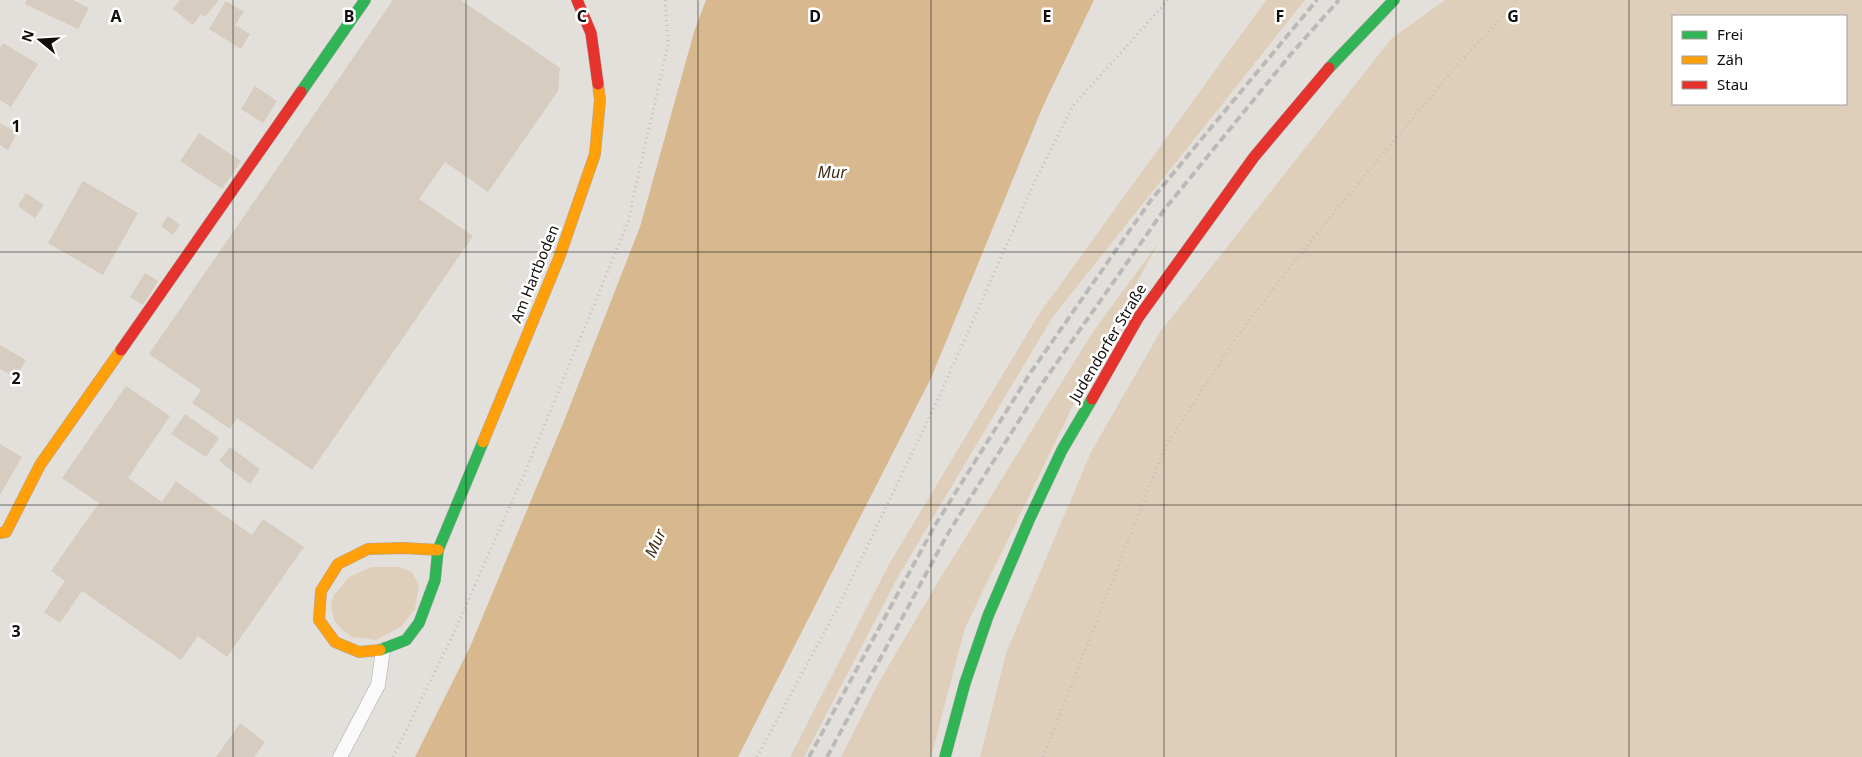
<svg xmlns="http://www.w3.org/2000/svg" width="1862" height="757" viewBox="0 0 1862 757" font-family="'Noto Sans',sans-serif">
<rect width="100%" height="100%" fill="#e3e0dc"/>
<path fill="#dfcfba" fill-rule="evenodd" d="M 1266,0 L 1305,0 L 1052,318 L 900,573 L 804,757 L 790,757 L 888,566 L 1039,314 Z
M 1445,0 L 1862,0 L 1862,757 L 980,757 L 1006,653 L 1091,452 L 1160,332 L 1391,39 ZM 1673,16 L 1846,16 L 1846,104 L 1673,104 Z
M 1159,242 L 1104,342 L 965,628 L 931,757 L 841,757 L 880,680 L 938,582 L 1092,333 Z
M 371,567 L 399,567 L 412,572 L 419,585 L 415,609 L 401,627 L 376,640 L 352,637 L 342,630 L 334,620 L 331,604 L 334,595 L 349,577 Z"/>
<path fill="#d8b88e" d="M 706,0 L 1094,0 L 1043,106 L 931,378 L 738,757 L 415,757 L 470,647 L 564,421 L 640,227 L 694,32 Z"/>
<path fill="#d6ccbf" d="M 27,0 L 73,0 L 89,8 L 78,29 L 25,4 Z
M 180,0 L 219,0 L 205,17 L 201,14 L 193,25 L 173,9 Z
M 393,0 L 461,0 L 560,68 L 558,91 L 488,192 L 445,162 L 419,199 L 473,236 L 312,470 L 237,418 L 230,429 L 192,403 L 201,390 L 149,354 Z
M 226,1 L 244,12 L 235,25 L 250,34 L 241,49 L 209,29 Z
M 3,43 L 38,64 L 11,107 L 0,100 L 0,48 Z
M 255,86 L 277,101 L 263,123 L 241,109 Z
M 0,123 L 17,133 L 8,150 L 0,145 Z
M 199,133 L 241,161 L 222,189 L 180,161 Z
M 83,181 L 138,213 L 103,275 L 48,243 Z
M 26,193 L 44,205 L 35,218 L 18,206 Z
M 168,216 L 180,225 L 173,235 L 161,226 Z
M 145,273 L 158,281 L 143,305 L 130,297 Z
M 0,345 L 26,360 L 16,378 L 0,369 Z
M 126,386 L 170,416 L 128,478 L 162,502 L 176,481 L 252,535 L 263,519 L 304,547 L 227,657 L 198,636 L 181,660 L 82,591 L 60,623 L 44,612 L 65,581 L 51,571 L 99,503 L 62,478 Z
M 185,414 L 219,438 L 206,457 L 171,434 Z
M 0,444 L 22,457 L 0,495 Z
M 230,447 L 260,469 L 250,484 L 219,461 Z
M 240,723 L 265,742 L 254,757 L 216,757 Z"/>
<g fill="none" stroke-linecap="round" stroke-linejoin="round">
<defs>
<path id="lane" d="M 340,757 L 378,685 L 383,650"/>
<path id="fast" d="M 1329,68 L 1394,0
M 301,92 L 365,0
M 380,650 L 406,640 L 419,623 L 435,580 L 438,550 L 483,442
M 945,757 L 965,683 L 988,616 L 1029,520 L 1062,450 L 1092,399"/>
<path id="slow" d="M 483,442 L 559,258 L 595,154 L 600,100 L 598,84
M 0,533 L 6,532 L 40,465 L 121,350
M 380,650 L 359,652 L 335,642 L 319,620 L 321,591 L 338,564 L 368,549 L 404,548 L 438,550"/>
<path id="jam" d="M 577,0 L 591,33 L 598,84
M 121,350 L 301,92
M 1092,399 L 1138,318 L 1254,157 L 1329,68"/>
</defs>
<use href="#lane" stroke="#aaa7a4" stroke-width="15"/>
<use href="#fast" stroke="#aaa7a4" stroke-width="12"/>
<use href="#slow" stroke="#aaa7a4" stroke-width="12"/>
<use href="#jam" stroke="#aaa7a4" stroke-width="12"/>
<path stroke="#c1c0be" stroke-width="3" stroke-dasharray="1 4" stroke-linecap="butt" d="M 393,757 L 452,637 L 526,470 L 628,222 L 668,44 L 665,0
M 757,757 L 840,603 L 939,397 L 1035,181 L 1073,106 L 1168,0
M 1043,757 L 1165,447 L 1238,335 L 1313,238 L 1452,71 L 1518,0"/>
<use href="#lane" stroke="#fbfafa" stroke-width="14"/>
<use href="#fast" stroke="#30b455" stroke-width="11"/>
<use href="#slow" stroke="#ff9f0a" stroke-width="11"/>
<use href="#jam" stroke="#e5322d" stroke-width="11"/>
<path stroke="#bbbab9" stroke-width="4" stroke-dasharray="8 4" stroke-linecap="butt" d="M 809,757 L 934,527 L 1031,372 L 1151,200 L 1317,0
M 827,757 L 947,535 L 1044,381 L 1164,210 L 1291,54 L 1339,0"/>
</g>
<path fill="none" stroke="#100e0c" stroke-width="1" stroke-opacity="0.55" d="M 233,0 L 233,757M 466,0 L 466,757M 698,0 L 698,757M 931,0 L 931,757M 1164,0 L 1164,757M 1396,0 L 1396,757M 1629,0 L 1629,757M 0,252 L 1862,252M 0,505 L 1862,505"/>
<g text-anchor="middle" stroke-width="5" stroke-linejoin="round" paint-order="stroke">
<g font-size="15" fill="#100e0c" stroke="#fff">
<text transform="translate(535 274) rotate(-68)" y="5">Am Hartboden</text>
<text transform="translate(1108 343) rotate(-59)" y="5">Judendorfer Straße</text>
</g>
<g font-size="16" font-style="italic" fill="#402d13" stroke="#fff">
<text x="832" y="178">Mur</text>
<text transform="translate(655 543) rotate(-66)" y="6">Mur</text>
</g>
</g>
<g font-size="16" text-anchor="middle" font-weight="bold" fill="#100e0c" stroke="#fff" stroke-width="5" stroke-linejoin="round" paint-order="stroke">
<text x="116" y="22">A</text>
<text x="349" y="22">B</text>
<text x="582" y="22">C</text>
<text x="815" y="22">D</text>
<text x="1047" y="22">E</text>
<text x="1280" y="22">F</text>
<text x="1513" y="22">G</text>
<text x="16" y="132">1</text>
<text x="16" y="384">2</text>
<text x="16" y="637">3</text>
</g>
<rect x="1672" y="15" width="175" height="90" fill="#ffffff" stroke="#9f9f9e"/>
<rect x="1682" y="31" width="25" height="8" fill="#30b455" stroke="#9f9f9e"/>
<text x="1717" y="40" font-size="15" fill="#100e0c">Frei</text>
<rect x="1682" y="56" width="25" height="8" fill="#ff9f0a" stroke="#9f9f9e"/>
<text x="1717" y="65" font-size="15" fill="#100e0c">Zäh</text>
<rect x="1682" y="81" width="25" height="8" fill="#e5322d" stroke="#9f9f9e"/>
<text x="1717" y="90" font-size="15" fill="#100e0c">Stau</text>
<g transform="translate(40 40) rotate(288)" stroke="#ffffff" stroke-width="4" paint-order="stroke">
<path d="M0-4L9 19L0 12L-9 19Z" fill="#100e0c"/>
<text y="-8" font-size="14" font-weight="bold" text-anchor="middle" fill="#100e0c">N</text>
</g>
</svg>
